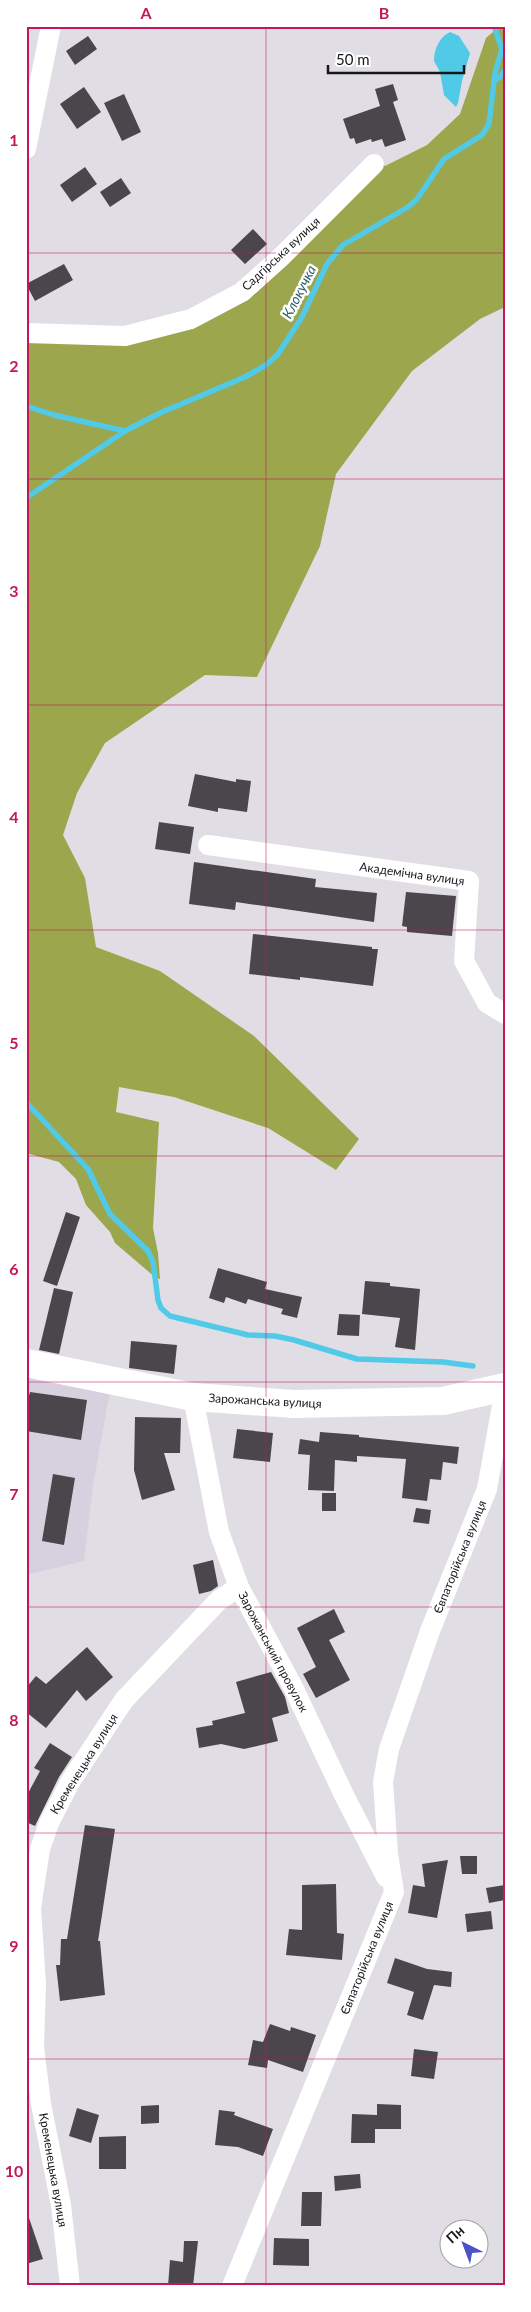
<svg xmlns="http://www.w3.org/2000/svg" width="531" height="2312" viewBox="0 0 531 2312" font-family="Lato,sans-serif">
<rect width="100%" height="100%" fill="#e1dde5"/>
<path fill="#d7d0df" d="M 26,1365 L 111,1385 L 93,1486 L 84,1561 L 26,1575 Z"/>
<path fill="#9ba64d" d="M 500,26 L 505,26 L 505,307 L 480,319 L 412,371 L 336,474 L 320,546 L 257,677 L 205,675 L 105,743 L 77,793 L 63,835 L 85,878 L 96,947 L 160,971 L 254,1036 L 359,1139 L 336,1170 L 268,1128 L 174,1097 L 119,1087 L 116,1112 L 159,1122 L 153,1228 L 158,1253 L 160,1279 L 156,1278 L 115,1243 L 110,1232 L 86,1205 L 76,1179 L 59,1162 L 26,1153 L 26,331 L 125,334 L 241,290 L 375,159 L 385,166 L 427,145 L 460,114 L 486,38 Z"/>
<path fill="#51cae8" d="M 450,32 L 459,36 L 470,53 L 462,81 L 458,103 L 456,107 L 444,95 L 440,72 L 434,61 C 434,50 439,37 450,32 Z"/>
<g fill="none" stroke-linecap="round" stroke-linejoin="round">
<path stroke="#51cae8" stroke-width="5.5" d="M 494,81 L 500,77 L 505,70
M 26,406 L 54,415 L 125,431
M 26,498 L 125,431 L 160,413 L 245,377 L 266,365 L 278,354 L 302,317 L 327,264 L 343,245 L 408,207 L 417,199 L 444,159 L 482,135 L 489,124 L 495,73 L 502,49 L 494,26
M 26,1102 L 88,1169 L 110,1214 L 148,1251 L 153,1262 L 158,1300 L 161,1308 L 170,1316 L 248,1335 L 275,1336 L 294,1340 L 357,1359 L 443,1362 L 473,1366"/>
</g>
<path fill="#4b464b" d="M 88,36 L 97,49 L 75,65 L 66,51 Z
M 393,84 L 398,100 L 393,102 L 406,140 L 385,147 L 382,139 L 372,142 L 371,139 L 356,144 L 354,138 L 350,139 L 343,119 L 380,106 L 375,89 Z
M 84,87 L 101,112 L 77,129 L 60,104 Z
M 124,94 L 141,132 L 122,141 L 104,103 Z
M 85,167 L 97,184 L 72,202 L 60,185 Z
M 121,178 L 131,193 L 110,207 L 100,192 Z
M 253,229 L 267,244 L 245,264 L 231,250 Z
M 64,264 L 73,280 L 35,301 L 26,284 Z
M 195,774 L 236,782 L 236,779 L 251,781 L 247,812 L 218,808 L 218,812 L 188,806 Z
M 159,822 L 194,827 L 190,854 L 155,849 Z
M 194,862 L 316,879 L 315,887 L 377,893 L 374,922 L 236,902 L 235,910 L 189,904 Z
M 406,892 L 456,896 L 452,936 L 407,932 L 407,927 L 402,926 Z
M 253,934 L 372,947 L 372,949 L 378,949 L 373,986 L 300,977 L 300,980 L 249,974 Z
M 66,1212 L 80,1217 L 57,1286 L 43,1281 Z
M 218,1268 L 267,1282 L 265,1289 L 302,1297 L 297,1318 L 281,1314 L 283,1309 L 248,1299 L 246,1304 L 226,1297 L 224,1303 L 209,1298 Z
M 365,1281 L 390,1283 L 390,1286 L 420,1289 L 415,1350 L 395,1347 L 400,1318 L 362,1314 Z
M 54,1288 L 73,1292 L 59,1354 L 39,1350 Z
M 339,1314 L 360,1315 L 359,1336 L 337,1335 Z
M 131,1341 L 177,1345 L 174,1374 L 129,1368 Z
M 30,1392 L 87,1400 L 81,1440 L 26,1431 L 26,1407 Z
M 135,1417 L 181,1418 L 180,1453 L 164,1453 L 175,1490 L 142,1500 L 134,1470 Z
M 237,1429 L 273,1433 L 270,1462 L 233,1458 Z
M 320,1432 L 359,1435 L 359,1437 L 459,1447 L 457,1464 L 443,1462 L 441,1480 L 430,1479 L 427,1501 L 402,1498 L 406,1459 L 357,1456 L 357,1462 L 335,1460 L 334,1491 L 308,1490 L 310,1455 L 298,1454 L 300,1439 L 319,1442 Z
M 53,1474 L 75,1478 L 64,1545 L 42,1541 Z
M 322,1493 L 336,1493 L 336,1511 L 322,1511 Z
M 416,1508 L 431,1510 L 429,1524 L 413,1522 Z
M 213,1560 L 218,1586 L 211,1591 L 199,1594 L 193,1565 Z
M 334,1609 L 345,1632 L 329,1640 L 350,1680 L 316,1698 L 303,1674 L 316,1667 L 297,1628 Z
M 87,1647 L 113,1677 L 86,1701 L 77,1690 L 46,1728 L 26,1712 L 26,1688 L 36,1676 L 46,1684 Z
M 271,1672 L 285,1697 L 289,1713 L 272,1718 L 278,1741 L 244,1749 L 221,1744 L 199,1748 L 196,1728 L 213,1725 L 212,1721 L 245,1713 L 236,1682 Z
M 50,1743 L 72,1757 L 59,1777 L 35,1826 L 26,1822 L 26,1797 L 40,1771 L 34,1768 Z
M 85,1825 L 115,1829 L 98,1941 L 100,1941 L 105,1995 L 60,2001 L 56,1965 L 60,1965 L 61,1939 L 67,1939 Z
M 460,1856 L 477,1856 L 477,1874 L 462,1874 Z
M 448,1860 L 437,1918 L 408,1913 L 413,1885 L 425,1887 L 422,1864 Z
M 336,1884 L 337,1933 L 344,1934 L 342,1960 L 286,1955 L 289,1929 L 302,1930 L 302,1885 Z
M 505,1885 L 505,1900 L 489,1903 L 486,1888 Z
M 491,1911 L 493,1929 L 467,1932 L 465,1914 Z
M 395,1958 L 427,1969 L 452,1972 L 451,1987 L 434,1985 L 423,2020 L 407,2015 L 414,1992 L 387,1983 Z
M 270,2024 L 290,2031 L 291,2027 L 316,2035 L 303,2072 L 268,2060 L 267,2068 L 248,2065 L 253,2040 L 263,2042 Z
M 414,2049 L 438,2052 L 434,2079 L 411,2076 Z
M 377,2104 L 401,2105 L 401,2129 L 375,2129 L 375,2143 L 351,2143 L 352,2114 L 377,2115 Z
M 159,2105 L 159,2123 L 141,2124 L 141,2106 Z
M 77,2108 L 99,2115 L 91,2143 L 69,2136 Z
M 219,2110 L 235,2112 L 234,2115 L 273,2129 L 263,2156 L 238,2147 L 215,2145 Z
M 126,2136 L 126,2169 L 99,2169 L 99,2137 Z
M 360,2174 L 361,2188 L 335,2191 L 334,2176 Z
M 302,2192 L 322,2192 L 321,2226 L 301,2226 Z
M 26,2218 L 29,2218 L 43,2259 L 26,2264 Z
M 274,2238 L 309,2239 L 309,2266 L 273,2265 Z
M 184,2241 L 198,2241 L 193,2286 L 168,2286 L 170,2260 L 183,2262 Z"/>
<g fill="none" stroke-linecap="round" stroke-linejoin="round">
<path stroke="#fff" stroke-width="20" d="M 26,149 L 51,26
M 26,333 L 125,336 L 191,319 L 242,292 L 282,256 L 374,164
M 208,845 L 469,881 L 464,961 L 487,1003 L 505,1014
M 193,1397 L 219,1532 L 239,1587 L 292,1685 L 344,1795 L 386,1877
M 70,2286 L 61,2205 L 41,2104 L 34,2047 L 36,1984 L 31,1908 L 40,1849 L 49,1823 L 70,1782 L 124,1700 L 219,1600 L 239,1587
M 232,2286 L 394,1892 L 388,1854 L 383,1782 L 389,1749 L 430,1631 L 487,1489 L 505,1389"/>
<path stroke="#fff" stroke-width="28" d="M 26,1363 L 193,1397 L 294,1404 L 443,1401 L 505,1387"/>
</g>
<path fill="none" stroke="#c2185b" stroke-width="1" stroke-opacity="0.55" d="M 266,26 L 266,2286M 26,253 L 505,253M 26,479 L 505,479M 26,705 L 505,705M 26,930 L 505,930M 26,1156 L 505,1156M 26,1382 L 505,1382M 26,1607 L 505,1607M 26,1833 L 505,1833M 26,2059 L 505,2059"/>
<g text-anchor="middle" stroke-width="5" stroke-linejoin="round" paint-order="stroke">
<g font-size="12" fill="#18171a" stroke="#fff">
<text transform="translate(281 254) rotate(-43)" y="4">Садгірська вулиця</text>
<text transform="translate(412 874) rotate(8)" y="4">Академічна вулиця</text>
<text transform="translate(265 1401) rotate(3)" y="4">Зарожанська вулиця</text>
<text transform="translate(460 1557) rotate(-68)" y="4">Євпаторійська вулиця</text>
<text transform="translate(273 1652) rotate(62)" y="4">Зарожанський провулок</text>
<text transform="translate(84 1764) rotate(-58)" y="4">Кременецька вулиця</text>
<text transform="translate(367 1958) rotate(-68)" y="4">Євпаторійська вулиця</text>
<text transform="translate(53 2170) rotate(80)" y="4">Кременецька вулиця</text>
</g>
<g font-size="14" font-style="italic" fill="#2e606d" stroke="#fff">
<text transform="translate(299 292) rotate(-63)" y="5">Клокучка</text>
</g>
</g>
<rect width="531" height="2312" fill="none" stroke="#ffffff" stroke-width="55"/>
<g transform="translate(464 2244) rotate(318)"><circle r="24" fill="#ffffff" stroke="#a3a2a3"/>
<path d="M0-4L9 19L0 12L-9 19Z" fill="#4952c7"/>
<text y="-8" font-size="14" font-weight="bold" text-anchor="middle" fill="#18171a">Пн</text>
</g>
<path d="M328 65v8h136v-8" fill="none" stroke="#18171a" stroke-width="2.5"/>
<text x="336" y="65" font-size="15" fill="#18171a" stroke="#ffffff" stroke-width="4" paint-order="stroke">50 m</text>
<rect x="28" y="28" width="476" height="2256" fill="none" stroke="#c2185b" stroke-width="2"/>
<g font-size="16" text-anchor="middle" font-weight="bold" fill="#c2185b">
<text x="146" y="19">A</text>
<text x="384" y="19">B</text>
<text x="14" y="146">1</text>
<text x="14" y="372">2</text>
<text x="14" y="597">3</text>
<text x="14" y="823">4</text>
<text x="14" y="1049">5</text>
<text x="14" y="1275">6</text>
<text x="14" y="1500">7</text>
<text x="14" y="1726">8</text>
<text x="14" y="1952">9</text>
<text x="14" y="2177">10</text>
</g>
</svg>
